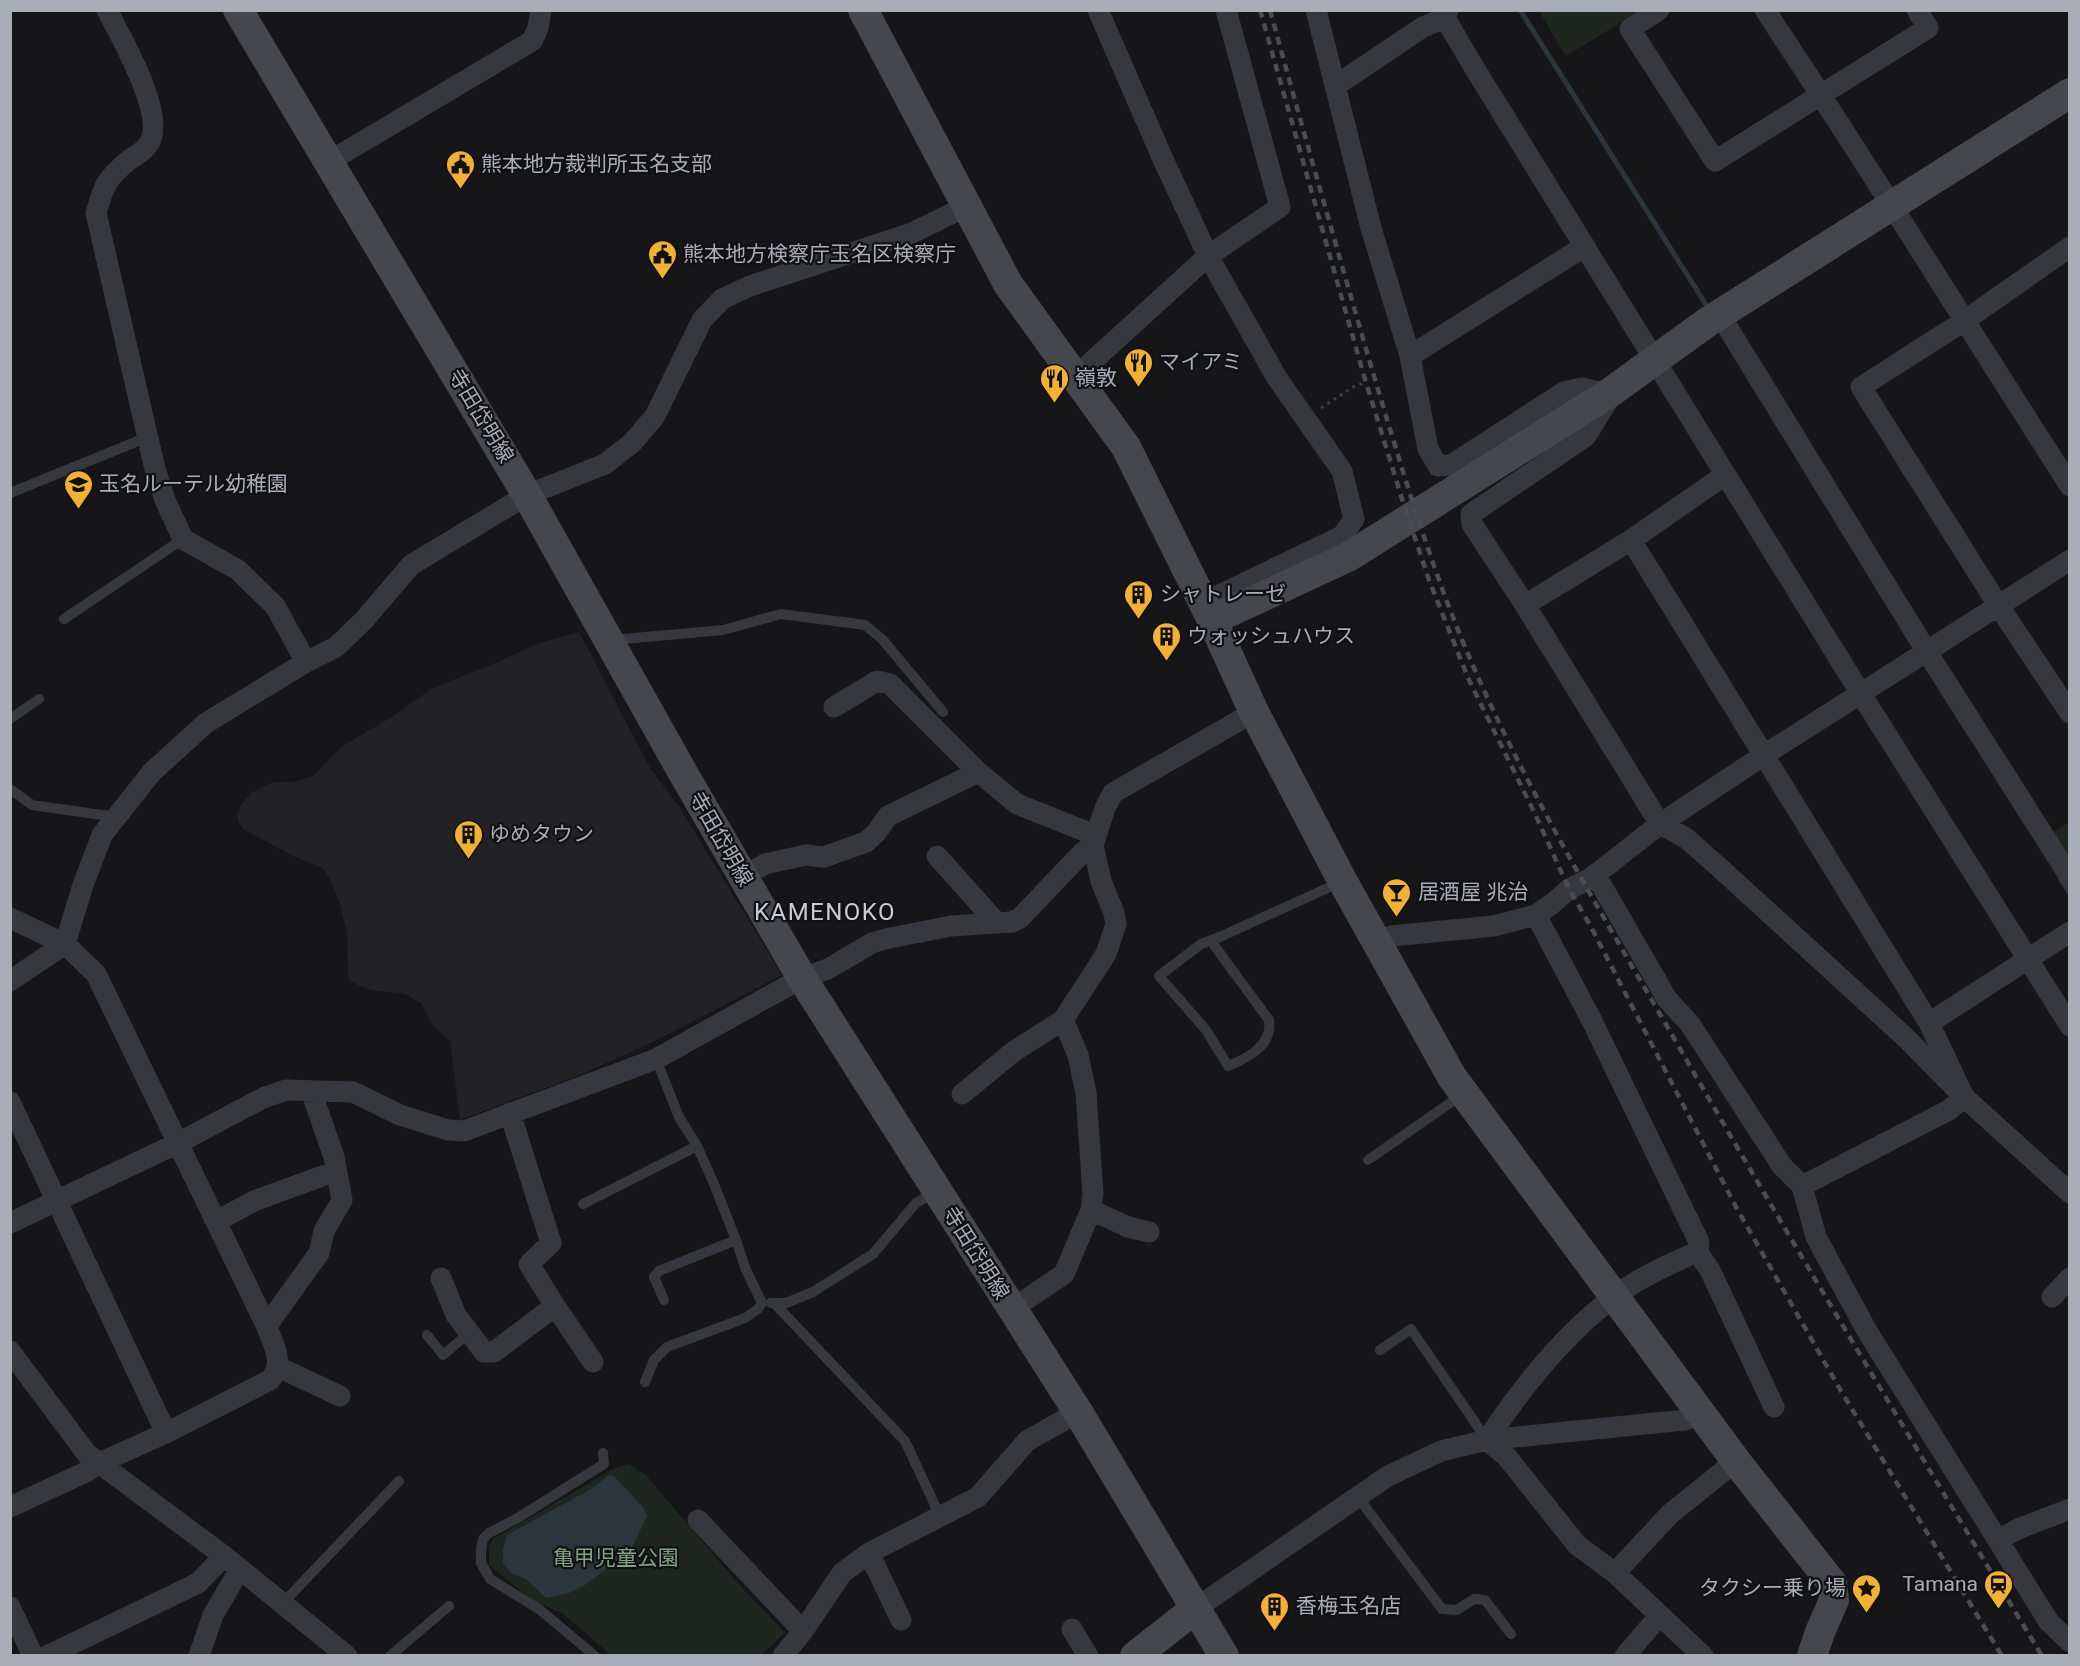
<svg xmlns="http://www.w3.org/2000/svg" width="2080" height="1666" viewBox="0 0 2080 1666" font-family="Roboto,'Noto Sans JP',sans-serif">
<rect width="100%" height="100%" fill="#161618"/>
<path fill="#222225" d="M 579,632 L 650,768 L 680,808 L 782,975 L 647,1045 L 575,1077 L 460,1120 L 450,1041 L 433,1026 L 422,1004 L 405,994 L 372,990 L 359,986 L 350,980 L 348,974 L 347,934 L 339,901 L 330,879 L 323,868 L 295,857 L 243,829 L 238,821 L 237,813 L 240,806 L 251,793 L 271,783 L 298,781 L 313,776 L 341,747 L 395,715 L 431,689 L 500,661 L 534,645 Z"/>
<path fill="#1e261f" d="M 1539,11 L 1640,11 L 1566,56 Z
M 2069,822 L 2069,860 L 2052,833 Z
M 629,1464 L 646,1475 L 735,1580 L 785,1633 L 761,1655 L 611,1655 L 562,1613 L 532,1600 L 489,1565 L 489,1547 L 493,1539 L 615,1468 Z"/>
<path fill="#2c353c" d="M 608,1476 L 614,1476 L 643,1507 L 647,1516 L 631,1550 L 585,1585 L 569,1593 L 546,1598 L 526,1579 L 511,1573 L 503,1563 L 503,1550 L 507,1535 L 589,1490 Z"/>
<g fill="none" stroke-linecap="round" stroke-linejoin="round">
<path stroke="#2c353c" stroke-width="5" d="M 1520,10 L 1710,311
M 2061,880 L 2070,893"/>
<path stroke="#3d3f44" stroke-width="3" stroke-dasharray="3 4.5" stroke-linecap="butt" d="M 1321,408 L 1353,387 L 1364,383"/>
<path stroke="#37383d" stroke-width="10" d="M 10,493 L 148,437
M 64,619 L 183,539
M 612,640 L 723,630 L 781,614 L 865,625 L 882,639 L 943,712
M 10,719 L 39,699
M 10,789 L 32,805 L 116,817
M 1211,941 L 1269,1020 C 1273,1045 1248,1058 1228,1066 L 1206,1030 L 1159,976 L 1201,944 L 1222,936 L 1332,886 L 1341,880
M 656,1059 L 679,1117 L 697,1146 L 714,1184 L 736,1240
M 1368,1160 L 1463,1094
M 583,1204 L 697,1146
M 771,1303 L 786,1303 L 813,1292 L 873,1254 L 916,1203 L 935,1192
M 775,1304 L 905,1441 L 940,1516
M 427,1335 L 443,1355 L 469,1333
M 1380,1350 L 1411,1329 L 1487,1440
M 645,1382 L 654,1360 L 667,1347 L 745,1318 L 758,1309 L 762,1303 L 746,1270 L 736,1240 L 659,1271 L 654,1277 L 664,1300
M 1357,1496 L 1442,1609 L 1457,1610 L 1474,1599 L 1485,1600 L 1511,1634
M 283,1603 L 399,1481
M 390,1656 L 449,1606
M 595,1656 L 539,1609 L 490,1579 L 481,1563 L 481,1549 L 483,1539 L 489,1533 L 516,1519 L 604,1464 L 603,1453"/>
<path stroke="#37383d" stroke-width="21" d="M 107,10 C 121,37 170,121 147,146 C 143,152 135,156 129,160 C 106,179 104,185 96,213 L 155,469 L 165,500 L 183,539 L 238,570 L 275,606 L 306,662
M 1098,10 L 1162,157 L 1208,256 L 1277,378 L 1342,471 L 1354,519 L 1342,536 L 1203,603
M 1316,10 L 1371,228 L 1410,356 L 1428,449 L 1438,466 L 1451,465 L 1564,392 L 1582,388 L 1608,394 L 1607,402 L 1586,436 L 1471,514 L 1472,524 L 1525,605 L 1660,824 L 1686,838 L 1721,869 L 1906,1038 L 1964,1097 L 2070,1193
M 1448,10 L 1445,18 L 1475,69 L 1861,694 L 2070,1026
M 1659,10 L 1630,29 L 1715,161 L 1928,28 L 1917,10
M 1765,10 C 1869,167 1968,327 2070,486
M 1335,86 L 1423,27 L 1445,18
M 330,161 L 532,41 L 538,28 L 541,10
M 2070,247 L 1964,321 L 1861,387 L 1998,605 L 2070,713
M 1720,315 L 1927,652 L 2070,877
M 1410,356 L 1585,246
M 1075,377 L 1208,256 L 1280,207 L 1226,10
M 1631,540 L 1929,1023 L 1964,1097 L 1949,1110 L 1802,1186
M 1525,605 L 1631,540 L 1725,475
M 834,707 L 877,681 L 890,684 L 977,771 L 1017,804 L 1095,835
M 937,856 L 997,923
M 1595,874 L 1667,999 L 1690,1024 L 1782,1166 L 1802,1186 L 1816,1237 L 1867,1331 L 2049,1622 L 2070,1642
M 743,877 L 765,864 L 806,855 L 824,857 L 866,842 L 876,833 L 888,816 L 968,777 L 977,771
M 10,918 L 65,944 L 96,974 L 267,1327
M 1378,943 L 1391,936 L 1494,926 L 1536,915 L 1552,904 L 1569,889 L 1591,878 L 1660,824 L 1764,755 L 2070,560
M 10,981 L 65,944 L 83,885 L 102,835 L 152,772 L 206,723 L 306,662 L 336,647 L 364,620 L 411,565 L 527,495 L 605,464 L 632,443 L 655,416 L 702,320 L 722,299 L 750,286 L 912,233 L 967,206
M 1929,1023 L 2070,932
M 962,1094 L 1013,1052 L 1063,1020
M 10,1102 L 166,1433
M 1091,1210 L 1128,1227 L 1149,1232
M 217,1221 L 254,1201 L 336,1171
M 10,1223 L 178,1143 L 263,1098 L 286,1090 L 353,1092 L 400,1115 L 448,1130 L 464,1131 L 656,1059 L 802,978 L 828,969 L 872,943 L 885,939 L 951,926 L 1012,922 L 1020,918 L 1083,852 L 1093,845
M 1698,1253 L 1710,1270 L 1774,1407
M 441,1278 L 456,1315 L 484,1352 L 494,1352 L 555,1306 L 529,1264 L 551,1243 L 510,1113
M 2052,1297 L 2070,1278
M 555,1306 L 593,1362
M 1012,1309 L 1064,1274 L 1091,1210 L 1093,1194 L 1086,1093 L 1078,1055 L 1063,1020 L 1106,954 L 1116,924 L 1114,913 L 1101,881 L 1093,845 L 1105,808 L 1113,793 L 1254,712
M 10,1351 L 87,1454 L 224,1556 L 347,1656
M 278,1367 L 340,1396
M 1487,1440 C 1524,1384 1569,1327 1625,1289 C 1645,1275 1668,1265 1690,1255 L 1698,1253 L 1699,1242 L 1592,1021 L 1536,915
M 1487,1440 L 1507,1457 L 1577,1545 L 1615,1573 L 1703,1656
M 10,1507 L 86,1472 L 99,1463 L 166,1433 L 270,1380 C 285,1362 274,1347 267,1327 L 273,1317 L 319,1253 L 324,1231 L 342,1200 L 334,1157 L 311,1091
M 698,1520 L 803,1631
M 1998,1540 L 2020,1528 L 2070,1509
M 869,1553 L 901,1620
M 1615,1573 L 1670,1514 L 1736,1461
M 10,1607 L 33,1656
M 1195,1609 L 1388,1476 L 1441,1451 L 1487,1440 L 1685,1420 L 1701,1412
M 1072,1629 L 1088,1656
M 47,1656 L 198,1583 L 224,1556
M 199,1656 L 213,1615 L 240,1569
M 783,1656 L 803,1631 L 842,1573 L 869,1553 L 978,1497 L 1027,1441 L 1078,1412
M 1625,1656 L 1660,1615"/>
<path stroke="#45474d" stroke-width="30" d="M 238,10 L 527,495 L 683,773 L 802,978 L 1078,1412 L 1224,1656
M 863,10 L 1008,284 L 1126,447 L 1212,620 L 1254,712 L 1342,880 L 1452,1077 L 1736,1461 L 1832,1583 L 1834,1600 L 1820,1632 L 1812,1656
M 1212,620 L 1348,557 L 1608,394 L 1709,321 L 2070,93
M 1135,1656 L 1195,1609"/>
<path stroke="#4a4c52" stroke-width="4.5" stroke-dasharray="8 6" stroke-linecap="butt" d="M 1260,10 L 1364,376 L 1403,502 L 1429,580 L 1468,678 L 1536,816 L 1569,889 L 1590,925 L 1736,1207 L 1841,1391 L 2002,1656
M 1270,10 C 1303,131 1338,252 1373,373 C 1404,475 1434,579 1478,677 C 1534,803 1606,921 1675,1040 C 1794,1247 1918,1451 2042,1656"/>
</g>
<defs>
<symbol id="civic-pin" viewBox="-11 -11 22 30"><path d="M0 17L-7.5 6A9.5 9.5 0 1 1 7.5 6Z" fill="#f2b134" stroke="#111113"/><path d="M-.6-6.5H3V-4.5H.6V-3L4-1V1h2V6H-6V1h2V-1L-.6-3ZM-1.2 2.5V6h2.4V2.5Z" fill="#111"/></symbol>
<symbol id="restaurant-pin" viewBox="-11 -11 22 30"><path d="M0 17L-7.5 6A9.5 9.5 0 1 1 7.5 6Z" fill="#f2b134" stroke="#111113"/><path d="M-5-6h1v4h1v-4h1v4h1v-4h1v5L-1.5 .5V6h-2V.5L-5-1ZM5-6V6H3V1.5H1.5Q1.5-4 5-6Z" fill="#111"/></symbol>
<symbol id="school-pin" viewBox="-11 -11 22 30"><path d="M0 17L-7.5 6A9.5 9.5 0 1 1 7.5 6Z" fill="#f2b134" stroke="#111113"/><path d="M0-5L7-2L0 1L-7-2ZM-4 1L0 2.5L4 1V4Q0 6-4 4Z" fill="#111"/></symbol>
<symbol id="building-pin" viewBox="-11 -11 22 30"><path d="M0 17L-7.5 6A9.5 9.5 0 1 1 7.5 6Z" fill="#f2b134" stroke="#111113"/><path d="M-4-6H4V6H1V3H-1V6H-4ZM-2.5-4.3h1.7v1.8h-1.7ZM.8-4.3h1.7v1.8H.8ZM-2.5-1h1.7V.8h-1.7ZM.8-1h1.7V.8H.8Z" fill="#111"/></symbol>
<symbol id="bar-pin" viewBox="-11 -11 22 30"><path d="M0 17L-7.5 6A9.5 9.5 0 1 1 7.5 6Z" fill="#f2b134" stroke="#111113"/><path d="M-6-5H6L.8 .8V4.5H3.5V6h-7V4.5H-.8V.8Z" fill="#111"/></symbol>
<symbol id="station-pin" viewBox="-11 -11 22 30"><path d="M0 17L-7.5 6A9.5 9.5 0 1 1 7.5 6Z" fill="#f2b134" stroke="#111113"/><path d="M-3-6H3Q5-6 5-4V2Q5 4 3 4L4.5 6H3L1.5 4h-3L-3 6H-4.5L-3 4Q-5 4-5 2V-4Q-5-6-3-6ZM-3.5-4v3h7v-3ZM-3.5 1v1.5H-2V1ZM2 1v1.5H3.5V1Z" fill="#111"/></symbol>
<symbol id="sight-pin" viewBox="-11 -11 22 30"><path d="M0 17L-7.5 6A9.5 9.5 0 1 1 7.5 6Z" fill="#f2b134" stroke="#111113"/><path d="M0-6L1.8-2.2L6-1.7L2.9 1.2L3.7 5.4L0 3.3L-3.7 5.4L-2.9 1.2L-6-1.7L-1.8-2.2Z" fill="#111"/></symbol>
</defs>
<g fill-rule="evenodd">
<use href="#civic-pin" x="444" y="148" width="33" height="45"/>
<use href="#civic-pin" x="646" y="238" width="33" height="45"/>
<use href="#restaurant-pin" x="1122" y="346" width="33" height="45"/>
<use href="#restaurant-pin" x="1038" y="362" width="33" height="45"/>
<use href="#school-pin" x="62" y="468" width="33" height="45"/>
<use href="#building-pin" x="1122" y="578" width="33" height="45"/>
<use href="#building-pin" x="1150" y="620" width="33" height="45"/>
<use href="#building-pin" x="452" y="818" width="33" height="45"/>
<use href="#bar-pin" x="1380" y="876" width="33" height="45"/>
<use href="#station-pin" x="1982" y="1568" width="33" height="45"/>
<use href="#sight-pin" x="1850" y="1572" width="33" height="45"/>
<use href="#building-pin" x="1258" y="1590" width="33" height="45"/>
</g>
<g text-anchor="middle" stroke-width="4.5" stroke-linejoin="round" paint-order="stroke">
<g font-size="21" fill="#a8adb8" stroke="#111113" text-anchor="start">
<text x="481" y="171">熊本地方裁判所玉名支部</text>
<text x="683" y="261">熊本地方検察庁玉名区検察庁</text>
<text x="1159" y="369">マイアミ</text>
<text x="1075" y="385">嶺敦</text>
<text x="99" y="491">玉名ルーテル幼稚園</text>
<text x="1160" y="601">シャトレーゼ</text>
<text x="1187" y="643">ウォッシュハウス</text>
<text x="489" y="841">ゆめタウン</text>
<text x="1418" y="899">居酒屋 兆治</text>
<text x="1978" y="1591" text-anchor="end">Tamana</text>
<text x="1846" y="1595" text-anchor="end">タクシー乗り場</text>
<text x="1296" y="1613">香梅玉名店</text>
</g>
<g font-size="21" fill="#a8adb8" stroke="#111113">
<text transform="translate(481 416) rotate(59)" y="7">寺田岱明線</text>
<text transform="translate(721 839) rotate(60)" y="7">寺田岱明線</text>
<text transform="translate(976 1253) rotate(58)" y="7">寺田岱明線</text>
</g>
<g font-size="21" fill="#7fa381" stroke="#111113">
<text x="616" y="1565">亀甲児童公園</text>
</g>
<g font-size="24" letter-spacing="1.5" fill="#c9ccd4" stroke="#111113">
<text x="825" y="920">KAMENOKO</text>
</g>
</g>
<rect width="2080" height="1666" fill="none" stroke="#a8adb8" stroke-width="24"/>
</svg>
